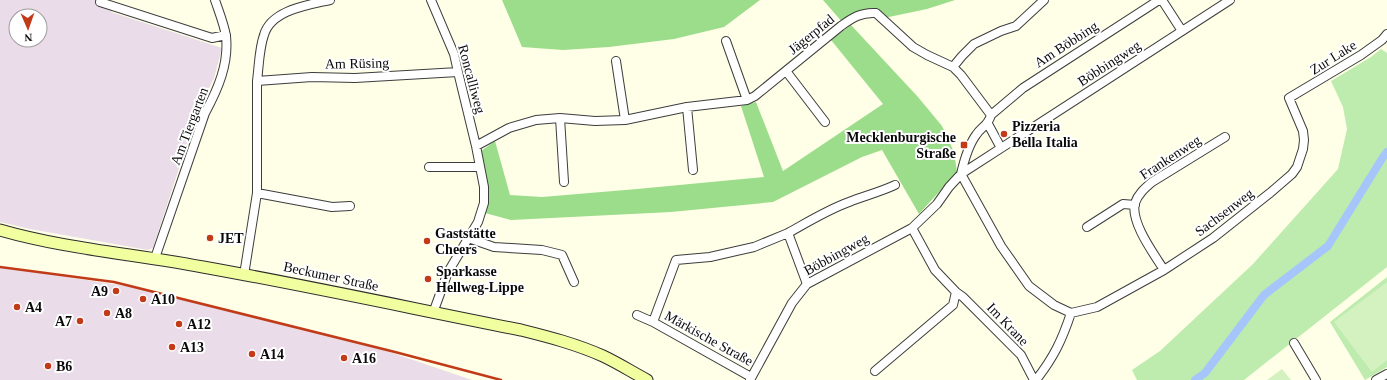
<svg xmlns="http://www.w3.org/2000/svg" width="1387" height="380" viewBox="0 0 1387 380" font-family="'Times New Roman',serif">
<rect width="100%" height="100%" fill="#feffe6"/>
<path fill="#eadce8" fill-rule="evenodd" d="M 0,0 L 96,0 L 96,2 L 112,7 L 111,12 L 222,48 L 214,78 L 197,113 L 153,248 L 148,250 L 30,229 L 0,222 ZM 16,16 L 40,16 L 40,40 L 16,40 Z
M 0,267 L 139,288 L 375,347 L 472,380 L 0,380 Z"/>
<path fill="#beebae" d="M 1381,49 L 1387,53 L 1387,267 L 1244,380 L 1137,380 L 1132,370 L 1160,351 L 1253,264 L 1338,169 L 1347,129 L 1343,107 L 1331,81 L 1371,57 Z
M 1387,277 L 1387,367 L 1365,380 L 1330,322 Z"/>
<path fill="#9cdd8c" d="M 502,0 L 760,0 L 724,27 L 674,39 L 609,47 L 563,50 L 522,47 Z
M 823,0 L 955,0 L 927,9 L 884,18 L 867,12 L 843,23 Z
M 851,25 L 918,97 L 942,126 L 954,152 L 957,172 L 919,214 L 882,150 L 862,157 L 773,202 L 671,212 L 511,220 L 485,213 L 487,188 L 481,151 L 495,141 L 510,195 L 542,197 L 637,189 L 764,177 L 741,106 L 756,102 L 783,171 L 883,104 L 831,40 Z"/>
<path fill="#d4f2c0" d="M 1387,282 L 1387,360 L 1372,372 L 1334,322 Z
M 1282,369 L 1291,380 L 1267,380 Z"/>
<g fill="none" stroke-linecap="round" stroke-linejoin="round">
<path stroke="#a6c6fb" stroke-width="8" d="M 1195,380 L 1205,373 L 1264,295 L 1328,246 L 1383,157 L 1387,152"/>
<defs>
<path id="minor" d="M 431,0 L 454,54 L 458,72 L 476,146 L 484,187 L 484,203 L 478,222 L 448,272 L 433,313
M 1162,0 L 1182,31
M 100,2 L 212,38 L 226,35
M 726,41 L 747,100
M 616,61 L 625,120
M 953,67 L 962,56 L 974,44 L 1001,31 L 1016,26 L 1044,0
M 786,71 L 825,122
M 257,81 C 259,66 259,49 264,35 C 271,10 308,5 330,0
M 687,107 L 693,170
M 991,115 L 1023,88 L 1159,0
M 560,118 L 564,182
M 988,124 L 1001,148
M 476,146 L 509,128 L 536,120 L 560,118 L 595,121 L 625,120 L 687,107 L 747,100 L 755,96 L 841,26 C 852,18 861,12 876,13 L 913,47 L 927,55 L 953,67 L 961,75 L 991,115 C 988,126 982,126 976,135 C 968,146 964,161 961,174
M 429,167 L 480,167
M 961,174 L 1001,246 L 1029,286 L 1054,305 L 1071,313 L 1097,307 L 1164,270 L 1213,238 L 1270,193 L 1292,174 L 1297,167 L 1303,149 L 1304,140 L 1303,131 L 1289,98 L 1361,55 L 1382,40 L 1387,34
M 257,193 L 332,207 L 350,206
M 1087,227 L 1123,204 L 1135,205
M 788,233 C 808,222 827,210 849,202 C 864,196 880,192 895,185
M 468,238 L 494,247 L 542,250 L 562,255 L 574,282
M 155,258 L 205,113 C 218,89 229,64 226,36 C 224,24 219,12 215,0
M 1164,270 C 1154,254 1130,222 1135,203 C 1138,194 1145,188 1152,182 L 1225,137
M 244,275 L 257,193 L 257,81 L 312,77 L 355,78 L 458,72
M 956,292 L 963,297 L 1021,355 L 1034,380
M 637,315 L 653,322
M 1294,343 L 1316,380
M 875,371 L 953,305 L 956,292 L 935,270 L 912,228
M 751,377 L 653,322 L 676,260 L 710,257 L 754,247 L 788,233 L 807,284
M 750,380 L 792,303 L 807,284 L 912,228 L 937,204 L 949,187 L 961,174 L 1230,0
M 1036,380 C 1054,357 1062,340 1071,313
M 1376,380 L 1387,374"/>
<path id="secondary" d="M 0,230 C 66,249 135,254 203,267 C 309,286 415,309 521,330 C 549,337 576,344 603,356 C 618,363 632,372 647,380"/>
</defs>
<use href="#minor" stroke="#3d3d3d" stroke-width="10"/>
<use href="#secondary" stroke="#2c2c2c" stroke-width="13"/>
<use href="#minor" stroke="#fff" stroke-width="8"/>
<use href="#secondary" stroke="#f2ffa1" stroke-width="11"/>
<path stroke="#c23b19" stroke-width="2.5" d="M 0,267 L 114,282 L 395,352 L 501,380"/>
</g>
<g fill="#c23b19" stroke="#fff" stroke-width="1.5">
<circle cx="1004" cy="134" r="4"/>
<rect x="960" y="141" width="8" height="8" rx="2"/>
<circle cx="210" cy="238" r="4"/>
<circle cx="427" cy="241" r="4"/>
<circle cx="428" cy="279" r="4"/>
<circle cx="116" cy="291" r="4"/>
<circle cx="143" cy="299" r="4"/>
<circle cx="17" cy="307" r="4"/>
<circle cx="107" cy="313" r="4"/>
<circle cx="80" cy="321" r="4"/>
<circle cx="179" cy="324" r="4"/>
<circle cx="172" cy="347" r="4"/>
<circle cx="252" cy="354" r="4"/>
<circle cx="344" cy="358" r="4"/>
<circle cx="48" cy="366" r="4"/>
</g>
<g text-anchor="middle" stroke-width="4" stroke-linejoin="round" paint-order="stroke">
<g font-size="14" fill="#0a0a0a" stroke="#fff">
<text transform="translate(811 34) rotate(-39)" y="5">Jägerpfad</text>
<text transform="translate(1066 44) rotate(-33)" y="5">Am Böbbing</text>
<text transform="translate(1333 57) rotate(-32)" y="5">Zur Lake</text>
<text transform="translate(357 63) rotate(-1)" y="5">Am Rüsing</text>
<text transform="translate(1109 63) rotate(-33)" y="5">Böbbingweg</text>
<text transform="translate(472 79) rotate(75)" y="5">Roncalliweg</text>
<text transform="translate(189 126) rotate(-69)" y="5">Am Tiergarten</text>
<text transform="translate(1170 157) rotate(-33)" y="5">Frankenweg</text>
<text transform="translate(1224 212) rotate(-37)" y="5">Sachsenweg</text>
<text transform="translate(836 254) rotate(-29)" y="5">Böbbingweg</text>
<text transform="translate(331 276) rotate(12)" y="5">Beckumer Straße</text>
<text transform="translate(1008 324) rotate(46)" y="5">Im Krane</text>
<text transform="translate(709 338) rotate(29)" y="5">Märkische Straße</text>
</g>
<g font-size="14" font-weight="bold" fill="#0a0a0a" stroke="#fff" text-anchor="start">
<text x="1012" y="131">Pizzeria<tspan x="1012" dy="16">Bella Italia</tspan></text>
<text x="956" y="142" text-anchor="end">Mecklenburgische<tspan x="956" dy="16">Straße</tspan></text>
<text x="435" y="238">Gaststätte<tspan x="435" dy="16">Cheers</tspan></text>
<text x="218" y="243">JET</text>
<text x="436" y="276">Sparkasse<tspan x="436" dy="16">Hellweg-Lippe</tspan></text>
<text x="108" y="296" text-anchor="end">A9</text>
<text x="151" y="304">A10</text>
<text x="25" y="312">A4</text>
<text x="115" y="318">A8</text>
<text x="72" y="326" text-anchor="end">A7</text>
<text x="187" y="329">A12</text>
<text x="180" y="352">A13</text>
<text x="260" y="359">A14</text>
<text x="352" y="363">A16</text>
<text x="56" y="371">B6</text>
</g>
</g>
<g transform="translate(28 28) rotate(178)"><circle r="19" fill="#ffffff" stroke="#9d9d9d"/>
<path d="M0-3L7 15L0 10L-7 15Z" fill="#c23b19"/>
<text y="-6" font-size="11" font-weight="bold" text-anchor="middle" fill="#0a0a0a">N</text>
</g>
</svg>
